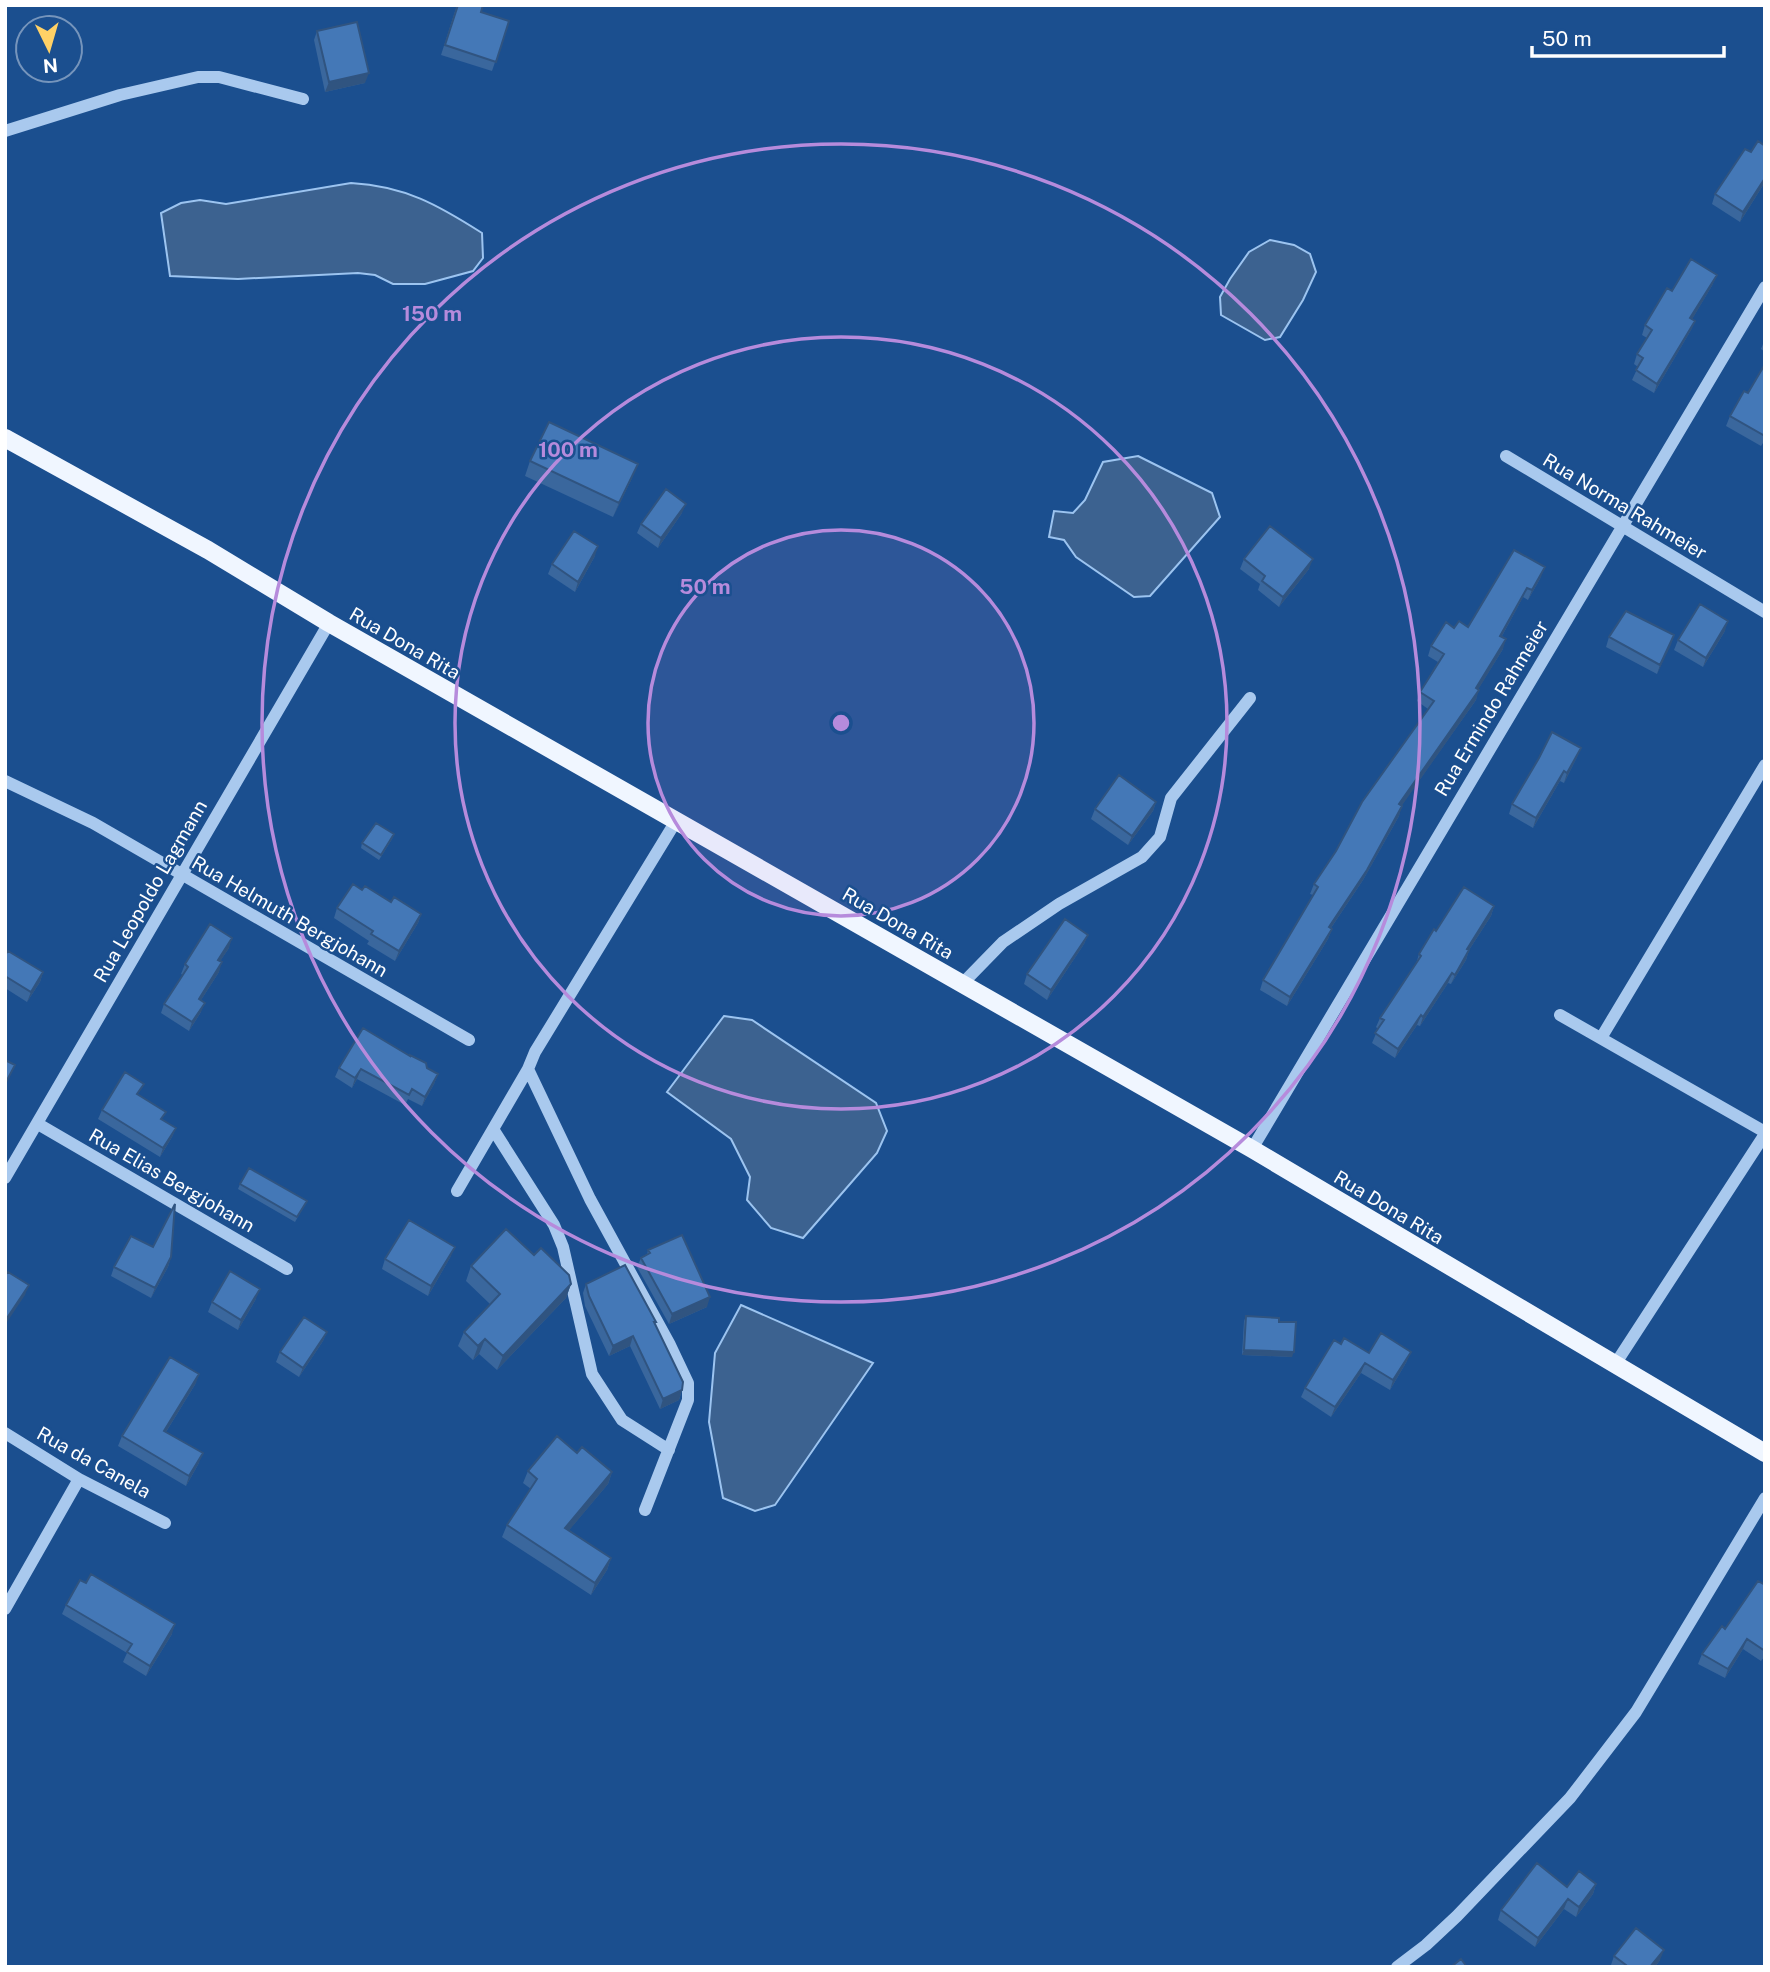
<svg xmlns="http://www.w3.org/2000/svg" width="1770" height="1972" viewBox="0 0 1770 1972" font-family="'Public Sans',sans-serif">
<rect width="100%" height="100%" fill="#1b4f8f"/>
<path fill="#3c6290" stroke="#9cc4f0" stroke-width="2" d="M 351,183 C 405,186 438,205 482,233 L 483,258 L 473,271 L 425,284 L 393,284 L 375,275 L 358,273 L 238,279 L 170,276 L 161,213 L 181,203 L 200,200 L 226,204 Z
M 1270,240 L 1294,245 L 1310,254 L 1316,272 L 1303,300 L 1280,337 L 1265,340 L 1221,315 L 1220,297 L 1230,279 L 1249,252 Z
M 1138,456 L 1212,493 L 1220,517 L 1150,596 L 1134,597 L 1076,557 L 1064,540 L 1049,537 L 1054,511 L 1073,513 L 1085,500 L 1103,462 Z
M 724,1016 L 752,1020 L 876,1103 L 887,1131 L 877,1153 L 803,1238 L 771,1228 L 747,1200 L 750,1177 L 731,1139 L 667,1092 Z
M 741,1305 L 873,1363 L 775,1505 L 755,1511 L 723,1498 L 709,1422 L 715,1353 Z"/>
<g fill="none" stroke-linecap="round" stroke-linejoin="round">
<path stroke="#a9c9ee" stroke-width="12" d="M 5,131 L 120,95 L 198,77 L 219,77 L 303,99
M 1506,456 L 1765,612
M 5,781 L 93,823 L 469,1040
M 962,984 L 1003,942 L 1059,904 L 1142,857 L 1160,837 L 1171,798 L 1250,698
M 1560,1015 L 1765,1132
M 1601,1038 L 1765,765
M 38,1124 L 287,1269
M 493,1129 L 554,1225 L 563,1247 L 592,1374 L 622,1420 L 669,1450
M 1252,1149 L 1765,287
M 5,1178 L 329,623
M 457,1191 L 528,1069
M 1614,1366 L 1765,1134
M 5,1433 L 79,1479 L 165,1523
M 645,1510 L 688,1400 L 688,1383 L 670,1345 L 590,1199 L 528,1069 L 535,1052 L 676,821
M 5,1609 L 79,1479
M 1397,1967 L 1426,1945 L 1457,1916 L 1570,1798 L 1636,1712 L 1765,1498"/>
<path stroke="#f0f6ff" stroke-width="18" d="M 5,438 L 208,550 L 329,623 L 1252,1149 L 1765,1453"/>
</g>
<path fill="#3a679d" d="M 457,5 L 509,21 L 492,71 L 441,55 Z
M 317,31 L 365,83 L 325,92 L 314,40 Z
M 1765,182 L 1740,222 L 1712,204 L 1715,194 Z
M 1713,284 L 1692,319 L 1695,321 L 1691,330 L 1654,393 L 1632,380 L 1638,367 L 1634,364 L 1637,354 L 1647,338 L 1642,335 L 1645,325 L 1672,291 Z
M 1765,339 L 1765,352 L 1761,349 Z
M 1765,364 L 1765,440 L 1761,446 L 1726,426 L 1730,416 L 1748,393 Z
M 530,461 L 632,478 L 613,517 L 525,476 Z
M 682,513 L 658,548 L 637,533 L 641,524 Z
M 595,556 L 575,592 L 548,574 L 552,564 Z
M 1244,559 L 1309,569 L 1279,607 L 1258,590 L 1260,584 L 1240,569 Z
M 1541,577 L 1528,600 L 1523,597 L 1502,636 L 1503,649 L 1478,689 L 1476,700 L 1401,806 L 1399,816 L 1363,880 L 1331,928 L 1332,929 L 1328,939 L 1287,1006 L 1260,990 L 1263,980 L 1313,895 L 1310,894 L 1314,884 L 1428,709 L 1417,701 L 1420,692 L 1438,662 L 1428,656 L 1431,646 L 1454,628 L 1468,627 Z
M 1725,631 L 1703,667 L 1674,650 L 1678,640 Z
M 1674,635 L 1657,674 L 1606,647 L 1609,637 Z
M 1581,748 L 1577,757 L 1564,783 L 1560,781 L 1533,828 L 1509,814 L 1512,804 Z
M 1156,802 L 1153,811 L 1128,845 L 1091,819 L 1095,809 Z
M 394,834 L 392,839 L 379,860 L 361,848 L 362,843 Z
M 362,890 L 421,914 L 418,923 L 395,961 L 367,944 L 369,941 L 334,918 L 337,908 Z
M 1494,906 L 1491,916 L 1469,950 L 1466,960 L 1451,984 L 1448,983 L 1420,1026 L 1417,1025 L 1395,1058 L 1372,1043 L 1378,1029 L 1376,1027 L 1380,1018 L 1416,964 L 1419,954 L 1436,931 Z
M 1088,935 L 1084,944 L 1047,1000 L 1024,984 L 1027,974 Z
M 229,948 L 220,961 L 219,972 L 201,1000 L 201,1012 L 189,1031 L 161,1013 L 164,1004 L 183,975 L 181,974 L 185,964 Z
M 5,955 L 43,972 L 40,982 L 27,1002 L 5,988 Z
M 339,1068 L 427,1068 L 438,1074 L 434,1084 L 422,1106 L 408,1099 L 405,1105 L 357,1079 L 352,1088 L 335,1077 Z
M 139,1095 L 163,1120 L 176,1128 L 172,1137 L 160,1157 L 98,1119 L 102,1110 Z
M 240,1184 L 307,1201 L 295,1222 L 238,1189 Z
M 153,1247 L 171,1257 L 168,1267 L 151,1298 L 111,1276 L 114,1267 Z
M 648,1250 L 707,1307 L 669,1324 L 637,1267 L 641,1258 L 647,1255 Z
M 534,1255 L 571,1284 L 566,1298 L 497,1370 L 479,1354 L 473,1360 L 458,1346 L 464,1332 L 490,1304 L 466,1281 L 471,1266 Z
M 451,1256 L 428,1296 L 382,1269 L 385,1259 Z
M 586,1284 L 656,1322 L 655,1324 L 682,1390 L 679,1400 L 660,1409 L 630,1346 L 609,1356 L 585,1306 L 583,1293 Z
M 256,1299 L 238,1330 L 208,1312 L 212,1302 Z
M 1246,1316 L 1279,1322 L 1292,1357 L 1242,1355 L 1244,1321 Z
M 327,1332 L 323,1341 L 299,1377 L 276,1362 L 280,1352 Z
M 1341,1344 L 1369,1353 L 1407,1361 L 1390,1390 L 1361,1373 L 1331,1417 L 1301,1397 L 1305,1388 Z
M 196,1383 L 166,1432 L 199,1463 L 186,1486 L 118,1446 L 122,1436 Z
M 577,1453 L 612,1472 L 608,1484 L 569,1530 L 611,1558 L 607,1570 L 591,1595 L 502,1537 L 507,1525 L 531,1489 L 523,1483 L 528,1471 Z
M 1765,1585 L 1765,1656 L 1761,1661 L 1743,1649 L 1725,1678 L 1698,1664 L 1702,1654 Z
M 66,1605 L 172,1634 L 146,1676 L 123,1662 L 127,1653 L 62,1614 Z
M 1596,1884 L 1593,1894 L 1576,1917 L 1564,1909 L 1535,1947 L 1498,1920 L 1501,1910 L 1567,1887 Z
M 1614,1956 L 1660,1960 L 1655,1967 L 1613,1967 L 1611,1965 Z"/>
<path fill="#305480" d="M 369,73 L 365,83 L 325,92 L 329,82 Z
M 1765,178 L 1765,182 L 1740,222 L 1743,212 Z
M 1717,275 L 1713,284 L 1687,328 L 1690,318 Z
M 1695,321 L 1691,330 L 1654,393 L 1657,384 Z
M 638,464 L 632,478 L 613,517 L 619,503 Z
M 686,504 L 682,513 L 658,548 L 661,538 Z
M 598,546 L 595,556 L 575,592 L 578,582 Z
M 1313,559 L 1309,569 L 1279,607 L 1283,597 Z
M 1545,567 L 1541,577 L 1528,600 L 1532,590 Z
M 1527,588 L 1523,597 L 1497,645 L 1500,636 Z
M 1728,621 L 1725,631 L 1703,667 L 1706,658 Z
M 1674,635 L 1671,645 L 1657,674 L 1660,665 Z
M 1506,639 L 1503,649 L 1473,698 L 1476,688 Z
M 1479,690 L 1476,700 L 1396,814 L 1399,804 Z
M 1581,748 L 1577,757 L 1564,783 L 1567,773 Z
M 1564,771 L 1560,781 L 1533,828 L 1536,818 Z
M 1156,802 L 1153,811 L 1128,845 L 1132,836 Z
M 1402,806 L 1399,816 L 1363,880 L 1325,937 L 1329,927 Z
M 1494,906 L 1491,916 L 1469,950 L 1466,960 L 1451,984 L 1467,949 Z
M 421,914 L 418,923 L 395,961 L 399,951 Z
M 1332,929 L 1328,939 L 1287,1006 L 1290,997 Z
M 1088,935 L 1084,944 L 1047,1000 L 1051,990 Z
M 232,938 L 229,948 L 215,969 L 218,960 Z
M 222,962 L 219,972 L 196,1008 L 199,999 Z
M 43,972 L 40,982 L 27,1002 L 31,992 Z
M 1452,973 L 1448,983 L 1420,1026 L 1423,1017 Z
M 205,1003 L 201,1012 L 189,1031 L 192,1022 Z
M 1421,1015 L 1417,1025 L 1395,1058 L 1398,1049 Z
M 361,1069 L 357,1079 L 352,1088 L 355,1078 Z
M 438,1074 L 434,1084 L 422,1106 L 425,1097 Z
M 176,1128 L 172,1137 L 160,1157 L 163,1148 Z
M 455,1247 L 451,1256 L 428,1296 L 431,1286 Z
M 171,1257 L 168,1267 L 151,1298 L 155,1288 Z
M 571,1284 L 566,1298 L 497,1370 L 503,1356 Z
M 29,1285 L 25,1295 L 5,1325 L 5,1321 Z
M 260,1289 L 256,1299 L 238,1330 L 241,1320 Z
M 710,1297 L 707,1307 L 669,1324 L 672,1314 Z
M 327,1332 L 323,1341 L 299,1377 L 303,1368 Z
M 633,1336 L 630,1346 L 609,1356 L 613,1346 Z
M 485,1339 L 479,1354 L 473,1360 L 478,1346 Z
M 1244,1350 L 1294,1352 L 1292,1357 L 1242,1355 Z
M 1411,1352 L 1407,1361 L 1390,1390 L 1393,1380 Z
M 1365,1363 L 1361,1373 L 1331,1417 L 1335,1407 Z
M 199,1374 L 196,1383 L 161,1440 L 164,1431 Z
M 682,1390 L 679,1400 L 660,1409 L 663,1399 Z
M 203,1453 L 199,1463 L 186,1486 L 189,1476 Z
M 612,1472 L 608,1484 L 561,1540 L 565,1528 Z
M 611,1558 L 607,1570 L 591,1595 L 595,1583 Z
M 175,1624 L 172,1634 L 146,1676 L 150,1666 Z
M 1747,1639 L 1743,1649 L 1725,1678 L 1728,1669 Z
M 1596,1884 L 1593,1894 L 1576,1917 L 1579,1907 Z
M 1568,1899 L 1564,1909 L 1535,1947 L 1538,1938 Z
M 1664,1950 L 1660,1960 L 1655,1967 L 1650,1967 Z"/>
<path fill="#4478b7" stroke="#305480" stroke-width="2" d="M 458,5 L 483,5 L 481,12 L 509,21 L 496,62 L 445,45 Z
M 357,22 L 369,73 L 329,82 L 317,31 Z
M 1758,141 L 1765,146 L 1765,178 L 1743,212 L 1715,194 L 1745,149 L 1751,152 Z
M 1691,259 L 1717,275 L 1690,318 L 1695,321 L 1657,384 L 1636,370 L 1643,358 L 1637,354 L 1652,330 L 1645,325 L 1667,288 L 1672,291 Z
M 1765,364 L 1765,436 L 1730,416 L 1744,391 L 1748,393 Z
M 549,422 L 638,464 L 619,503 L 530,461 Z
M 666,489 L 686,504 L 661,538 L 641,524 Z
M 1270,526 L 1313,559 L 1283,597 L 1262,581 L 1265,576 L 1244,559 Z
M 574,531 L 598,546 L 578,582 L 552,564 Z
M 1514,550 L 1545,567 L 1532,590 L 1527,588 L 1500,636 L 1506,639 L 1476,688 L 1479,690 L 1399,804 L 1402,806 L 1367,870 L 1329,927 L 1332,929 L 1290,997 L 1263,980 L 1318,887 L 1314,884 L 1336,851 L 1362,802 L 1434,701 L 1420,692 L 1444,654 L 1431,646 L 1446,622 L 1454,628 L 1459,621 L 1468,627 Z
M 1700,604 L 1728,621 L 1706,658 L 1678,640 Z
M 1626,611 L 1674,635 L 1660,665 L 1609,637 Z
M 1552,732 L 1581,748 L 1567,773 L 1564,771 L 1536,818 L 1512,804 L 1539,758 Z
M 1119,775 L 1156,802 L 1132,836 L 1095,809 Z
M 376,823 L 394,834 L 381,855 L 362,843 Z
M 353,884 L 362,890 L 365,886 L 391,902 L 394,897 L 421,914 L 399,951 L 371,934 L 373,931 L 337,908 Z
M 1464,887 L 1494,906 L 1467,949 L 1469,950 L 1455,975 L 1452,973 L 1423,1017 L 1421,1015 L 1398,1049 L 1375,1033 L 1384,1020 L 1380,1018 L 1421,956 L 1419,954 L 1434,929 L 1436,931 Z
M 1065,919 L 1088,935 L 1051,990 L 1027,974 Z
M 210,924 L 232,938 L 218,960 L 222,962 L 199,999 L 205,1003 L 192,1022 L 164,1004 L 188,967 L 185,964 Z
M 8,951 L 43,972 L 31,992 L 5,976 L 5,955 Z
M 363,1028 L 410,1056 L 410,1055 L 426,1063 L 427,1068 L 438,1074 L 425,1097 L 412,1089 L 409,1095 L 361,1069 L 355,1078 L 339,1068 Z
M 5,1060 L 15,1065 L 5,1084 Z
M 125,1072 L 144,1084 L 137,1094 L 166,1112 L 161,1119 L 176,1128 L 163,1148 L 102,1110 Z
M 249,1168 L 307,1201 L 297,1217 L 240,1184 Z
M 175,1204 L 171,1257 L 155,1288 L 114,1267 L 131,1236 L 153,1247 Z
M 409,1220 L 455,1247 L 431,1286 L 385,1259 Z
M 506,1229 L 534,1255 L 541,1248 L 569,1275 L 571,1284 L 503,1356 L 485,1339 L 478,1346 L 464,1332 L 500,1294 L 471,1266 Z
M 682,1235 L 710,1297 L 672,1314 L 641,1258 L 650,1253 L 648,1250 Z
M 625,1265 L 656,1322 L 654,1322 L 683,1382 L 682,1390 L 663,1399 L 633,1336 L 613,1346 L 589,1296 L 586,1284 Z
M 230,1271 L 260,1289 L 241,1320 L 212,1302 Z
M 8,1272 L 29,1285 L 5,1321 L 5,1275 Z
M 1246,1316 L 1279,1318 L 1279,1322 L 1296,1322 L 1294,1352 L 1244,1350 Z
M 304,1317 L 327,1332 L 303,1368 L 280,1352 Z
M 1381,1333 L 1411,1352 L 1393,1380 L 1365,1363 L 1335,1407 L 1305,1388 L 1334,1340 L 1341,1344 L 1344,1338 L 1369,1353 Z
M 170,1357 L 199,1374 L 164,1431 L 203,1453 L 189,1476 L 122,1436 Z
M 557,1436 L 577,1453 L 582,1447 L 612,1472 L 565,1528 L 611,1558 L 595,1583 L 507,1525 L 537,1479 L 528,1471 Z
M 91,1574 L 175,1624 L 150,1666 L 127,1652 L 132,1644 L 66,1605 L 80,1580 L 86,1583 Z
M 1758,1581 L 1765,1585 L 1765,1651 L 1747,1639 L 1728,1669 L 1702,1654 L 1722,1626 L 1725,1629 Z
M 1537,1863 L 1567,1887 L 1579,1871 L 1596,1884 L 1579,1907 L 1568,1899 L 1538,1938 L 1501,1910 Z
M 1636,1928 L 1664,1950 L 1650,1967 L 1625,1967 L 1626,1965 L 1614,1956 Z
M 1461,1959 L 1467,1967 L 1451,1967 Z"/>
<circle cx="841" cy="723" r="193" fill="#b68bdc" fill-opacity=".12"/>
<g fill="none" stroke="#b68bdc" stroke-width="3.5">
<circle cx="841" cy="723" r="193"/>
<circle cx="841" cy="723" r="386"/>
<circle cx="841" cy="723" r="579"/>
</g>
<g text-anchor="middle" stroke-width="5" stroke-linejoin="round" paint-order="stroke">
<g font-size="19" fill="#fff" stroke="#1b4f8f">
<text transform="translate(1625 506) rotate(31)" y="7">Rua Norma Rahmeier</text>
<text transform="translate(405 643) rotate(30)" y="7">Rua Dona Rita</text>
<text transform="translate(1491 708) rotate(-59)" y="7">Rua Ermindo Rahmeier</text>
<text transform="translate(150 891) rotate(-60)" y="7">Rua Leopoldo Lagmann</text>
<text transform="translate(290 916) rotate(30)" y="7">Rua Helmuth Bergjohann</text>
<text transform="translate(898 923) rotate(30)" y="7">Rua Dona Rita</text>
<text transform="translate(172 1180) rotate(30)" y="7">Rua Elias Bergjohann</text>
<text transform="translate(1389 1207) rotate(31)" y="7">Rua Dona Rita</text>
<text transform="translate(94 1462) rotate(29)" y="7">Rua da Canela</text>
</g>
</g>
<circle cx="841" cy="723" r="10" fill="#b68bdc" stroke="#1b4f8f" stroke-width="3.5"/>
<g font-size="21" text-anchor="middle" font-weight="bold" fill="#b68bdc" stroke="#1b4f8f" stroke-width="5" stroke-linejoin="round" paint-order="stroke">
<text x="432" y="321">150 m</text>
<text x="568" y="457">100 m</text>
<text x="705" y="594">50 m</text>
</g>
<rect width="1770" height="1972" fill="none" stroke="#ffffff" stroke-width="14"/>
<g transform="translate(49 49) rotate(175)"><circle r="33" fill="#1b4f8f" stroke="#7695bc" stroke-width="2"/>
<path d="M0-5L12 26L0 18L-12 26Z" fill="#ffd166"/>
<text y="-10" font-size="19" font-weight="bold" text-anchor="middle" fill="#ffffff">N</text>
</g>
<path d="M1532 46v10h192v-10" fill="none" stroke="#ffffff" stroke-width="3.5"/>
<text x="1542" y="46" font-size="21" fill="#ffffff" stroke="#1b4f8f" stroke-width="5" paint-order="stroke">50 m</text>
</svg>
